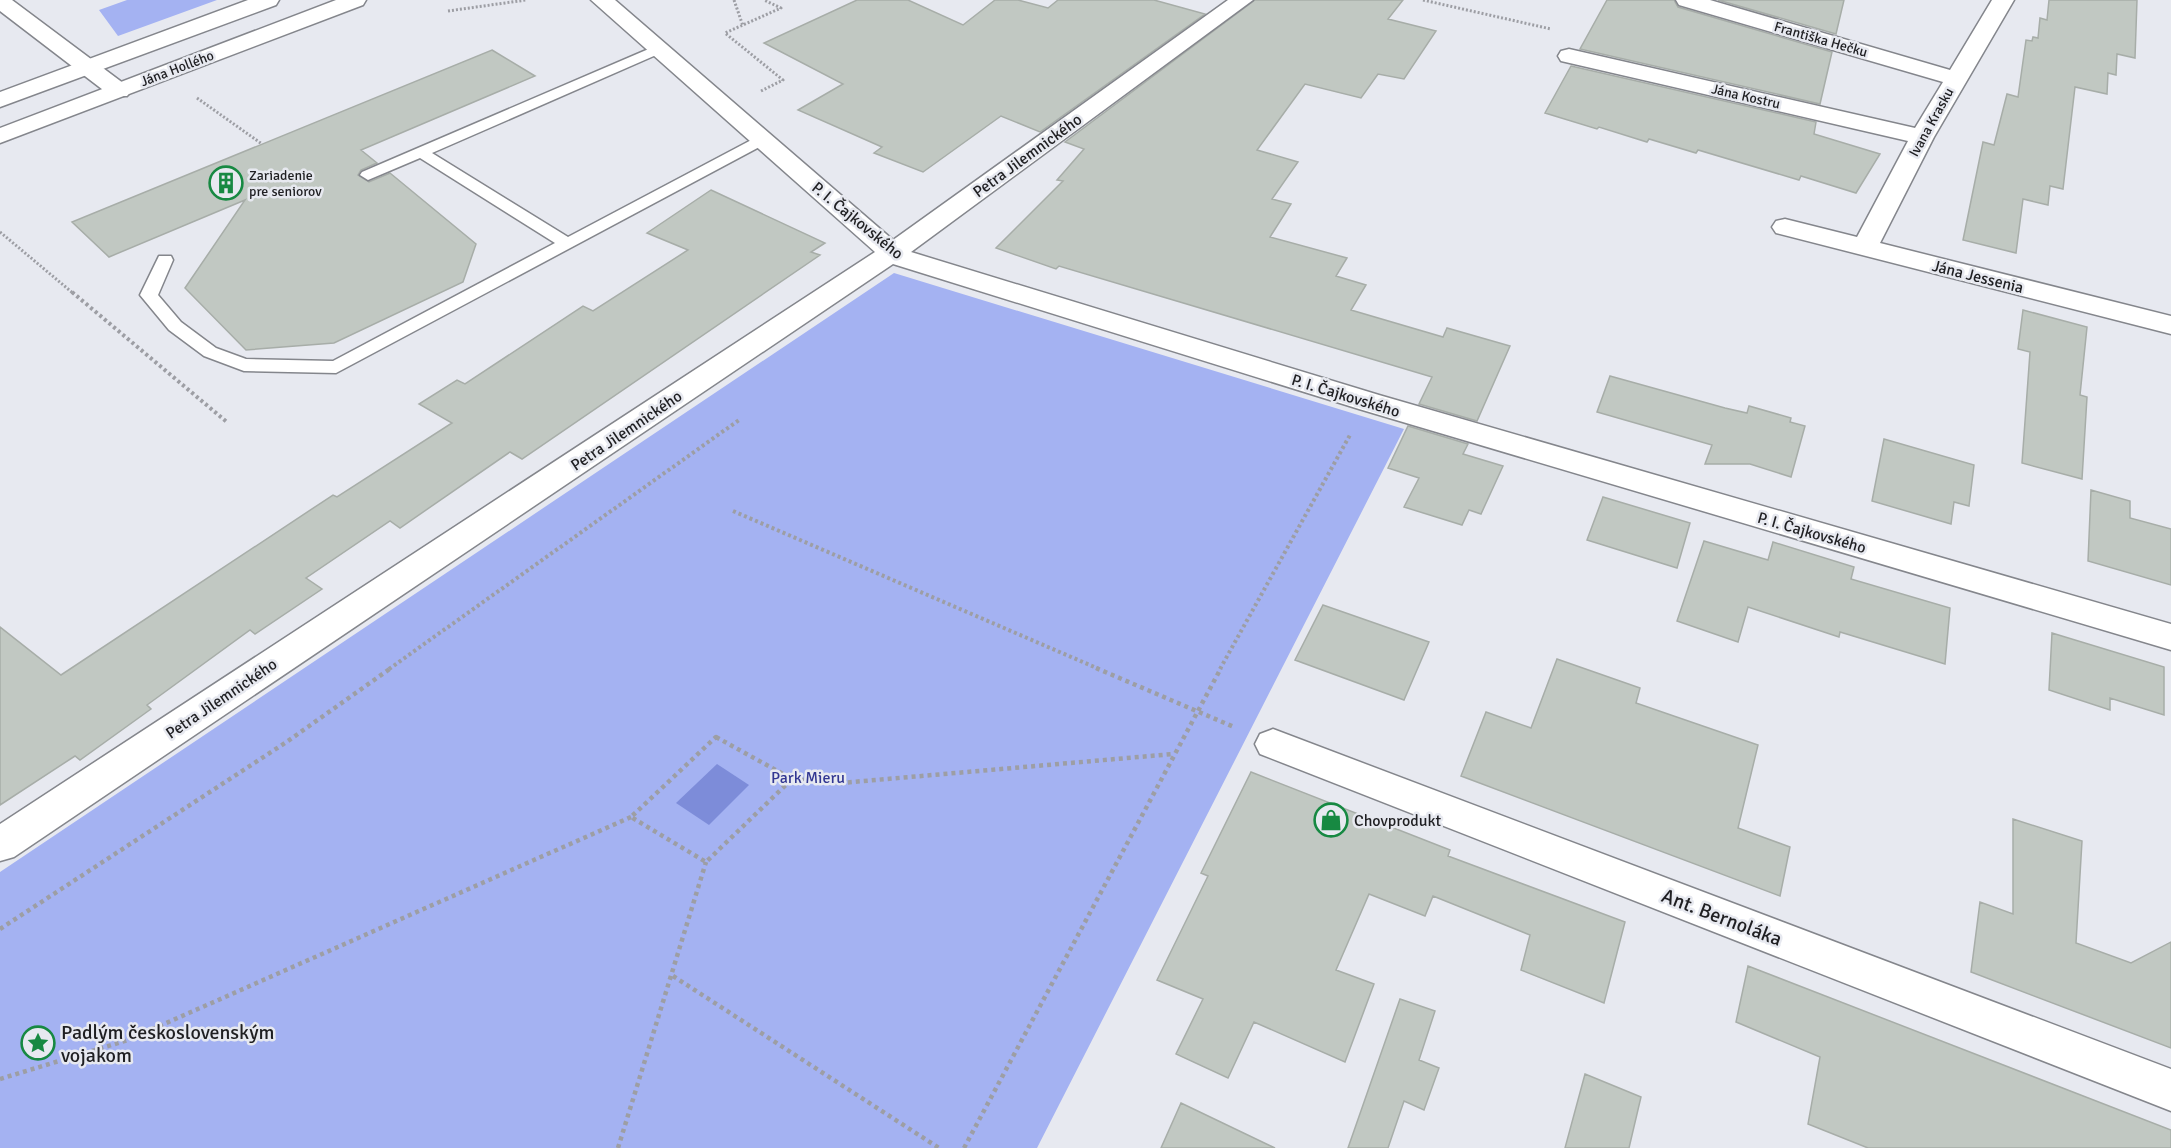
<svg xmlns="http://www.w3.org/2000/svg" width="2171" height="1148" viewBox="0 0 2171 1148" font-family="Signika,sans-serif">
<rect width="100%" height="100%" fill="#e7e9f0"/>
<path fill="#a4b2f2" d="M 127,0 L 217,0 L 118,36 L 99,10 Z
M 894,273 L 1404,429 L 1037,1148 L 0,1148 L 0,872 Z"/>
<path fill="#7d8cd9" d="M 717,764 L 749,785 L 709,825 L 676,803 Z"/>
<path fill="#c1c8c2" stroke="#a7ada8" stroke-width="1.5" d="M 857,0 L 908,0 L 963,25 L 995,0 L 1018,0 L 1048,8 L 1058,0 L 1154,0 L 1205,14 L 1040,132 L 1001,116 L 923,172 L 874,153 L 882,147 L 798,110 L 843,84 L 764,43 Z
M 1255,0 L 1403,0 L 1388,19 L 1436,31 L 1404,79 L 1378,74 L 1361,98 L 1305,84 L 1257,150 L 1298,162 L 1272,199 L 1291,204 L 1270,237 L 1347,258 L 1336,276 L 1366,285 L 1351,310 L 1443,337 L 1447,328 L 1510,346 L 1477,421 L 1419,404 L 1432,377 L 1059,266 L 1056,269 L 996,248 L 1063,181 L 1057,180 L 1084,149 L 1065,142 Z
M 1607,0 L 1674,0 L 1678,7 L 1832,52 L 1820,104 L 1580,49 Z
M 1718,0 L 1844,0 L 1836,34 Z
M 2049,0 L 2137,0 L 2135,58 L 2117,54 L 2116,75 L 2108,73 L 2107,94 L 2075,87 L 2063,189 L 2050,186 L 2048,205 L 2023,199 L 2016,253 L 1963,240 L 1983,142 L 1994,145 L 2007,94 L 2018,97 L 2026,40 L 2032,41 L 2033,37 L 2038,38 L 2040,18 L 2047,20 Z
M 492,50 L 535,76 L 361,150 L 377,163 L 361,170 L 358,175 L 369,182 L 390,173 L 476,244 L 463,282 L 334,343 L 246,350 L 185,288 L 245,200 L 109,257 L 72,222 Z
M 1571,66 L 1816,122 L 1814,134 L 1880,154 L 1856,193 L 1801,176 L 1799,180 L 1698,150 L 1696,153 L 1649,139 L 1647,142 L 1599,127 L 1597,129 L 1545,113 Z
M 711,190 L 825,243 L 811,252 L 820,255 L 522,459 L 510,452 L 400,528 L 390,521 L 306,578 L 322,589 L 255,634 L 250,630 L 147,705 L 151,709 L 80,760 L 75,756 L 0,805 L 0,627 L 61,675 L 333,495 L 337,497 L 452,423 L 419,404 L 457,380 L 465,384 L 583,306 L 593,311 L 688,250 L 647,233 Z
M 2023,310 L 2087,327 L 2080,395 L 2087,397 L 2082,479 L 2022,463 L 2030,352 L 2018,349 Z
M 1610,376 L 1725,408 L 1747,413 L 1749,406 L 1791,418 L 1790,422 L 1805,426 L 1791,477 L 1750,464 L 1705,464 L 1712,445 L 1597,412 Z
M 1408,426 L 1468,444 L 1463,454 L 1503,466 L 1481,514 L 1469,510 L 1462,525 L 1404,507 L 1419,478 L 1388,468 Z
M 1884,439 L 1974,465 L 1969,506 L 1954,502 L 1951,524 L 1872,501 Z
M 2091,490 L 2130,501 L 2130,518 L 2171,529 L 2171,585 L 2088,561 Z
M 1603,497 L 1690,523 L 1677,568 L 1587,540 Z
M 1704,541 L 1768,560 L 1773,542 L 1854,567 L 1851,579 L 1950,608 L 1945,664 L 1840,632 L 1839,637 L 1748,607 L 1738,642 L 1677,621 Z
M 1323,605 L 1429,642 L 1404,700 L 1295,660 Z
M 2052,633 L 2164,667 L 2164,715 L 2110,698 L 2110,710 L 2049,690 Z
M 1557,659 L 1640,688 L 1636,703 L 1758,745 L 1738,828 L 1790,847 L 1780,896 L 1461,776 L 1486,712 L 1531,728 Z
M 1251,772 L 1450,850 L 1448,856 L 1625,922 L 1604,1003 L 1521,970 L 1530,935 L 1433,896 L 1425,916 L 1369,894 L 1336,970 L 1374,984 L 1345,1062 L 1254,1022 L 1228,1078 L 1176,1054 L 1203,999 L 1157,980 L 1208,876 L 1201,873 Z
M 2013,819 L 2082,841 L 2076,943 L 2131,963 L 2171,942 L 2171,1048 L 1971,972 L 1980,902 L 2013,914 Z
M 1748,966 L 2171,1130 L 2171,1148 L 1868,1148 L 1808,1124 L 1820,1057 L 1736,1022 Z
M 1400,999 L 1435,1011 L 1419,1060 L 1439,1068 L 1424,1110 L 1404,1101 L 1388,1148 L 1348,1148 Z
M 1585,1074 L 1641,1097 L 1629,1148 L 1565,1148 Z
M 1181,1103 L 1275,1148 L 1161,1148 Z"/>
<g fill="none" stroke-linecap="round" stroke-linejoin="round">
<defs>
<path id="lane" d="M 658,45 L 665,49 L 663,52 L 432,153 L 568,237 L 757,137 L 767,137 L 770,140 L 767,143 L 336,373 L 244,371 L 204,356 L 169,330 L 140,295 L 159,256 L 171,256 L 173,260 L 158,295 L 181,322 L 216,348 L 246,359 L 333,361 L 555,243 L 420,158 L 368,180 L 360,175 L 362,172 Z"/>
<path id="street" d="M 0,0 L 12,0 L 127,86 L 131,91 L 127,96 L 111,96 L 0,11 Z
M 591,0 L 615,0 L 893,240 L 1228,0 L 1253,0 L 911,252 L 1379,395 L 2171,624 L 2171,650 L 1359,409 L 893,264 L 14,857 L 0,861 L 0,824 L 875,252 Z
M 1676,0 L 1710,0 L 1950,70 L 1992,0 L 2014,0 L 1934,137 L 1880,243 L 2171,316 L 2171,334 L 1776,233 L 1772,227 L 1776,221 L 1785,219 L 1857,237 L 1908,141 L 1561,61 L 1558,56 L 1561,51 L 1569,49 L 1915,128 L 1943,82 L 1679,5 Z
M 1273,729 L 2171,1069 L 2171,1111 L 1260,754 L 1255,744 L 1260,734 Z"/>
<path id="secondary" d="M 248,0 L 279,0 L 276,5 L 0,107 L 0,92 Z
M 336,0 L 366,0 L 363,5 L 0,143 L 0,128 Z"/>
</defs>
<use href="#lane" stroke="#84868c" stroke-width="3"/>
<use href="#street" stroke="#84868c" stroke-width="3"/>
<use href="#secondary" stroke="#84868c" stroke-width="3"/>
<path stroke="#9d9ea4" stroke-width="3" stroke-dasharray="2 2" stroke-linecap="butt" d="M 734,0 L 743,26
M 1423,0 L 1551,29
M 448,11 L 526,0
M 761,91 L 783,80 L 725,33 L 781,8 L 764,0
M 197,98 L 262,144
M 0,232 L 74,294"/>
<path stroke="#9d9ea4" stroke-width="4" stroke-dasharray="3 3" stroke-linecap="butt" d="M 72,292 L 228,423
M 733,511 L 1099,669
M 389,669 L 739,420
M 1220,669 L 1350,435"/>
<path stroke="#9d9ea4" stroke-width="4.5" stroke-dasharray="4 4" stroke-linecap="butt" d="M 1096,668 L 1234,727
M 716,737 L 792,779 L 706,862 L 631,817 Z
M 792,779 L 841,783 L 1173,754
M 0,929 L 288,741 L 391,668
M 673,976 L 939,1148
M 0,1079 L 128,1040 L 631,817
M 618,1148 L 706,862
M 964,1148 L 1221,668"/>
<use href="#lane" fill="#fff" fill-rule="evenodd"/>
<use href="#street" fill="#fff" fill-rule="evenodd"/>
<use href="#secondary" fill="#fff" fill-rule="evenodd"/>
</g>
<defs>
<symbol id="building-ring" viewBox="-11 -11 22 22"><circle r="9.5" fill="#e7e9f0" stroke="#178942" stroke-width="1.5"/><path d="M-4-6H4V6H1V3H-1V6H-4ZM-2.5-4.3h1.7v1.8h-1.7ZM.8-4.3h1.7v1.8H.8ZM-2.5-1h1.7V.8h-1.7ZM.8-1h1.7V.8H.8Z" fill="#178942"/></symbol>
<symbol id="shop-ring" viewBox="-11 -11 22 22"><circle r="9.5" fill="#e7e9f0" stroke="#178942" stroke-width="1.5"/><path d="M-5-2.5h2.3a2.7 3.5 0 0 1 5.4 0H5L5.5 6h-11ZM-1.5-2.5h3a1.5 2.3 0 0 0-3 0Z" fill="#178942"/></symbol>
<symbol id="sight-ring" viewBox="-11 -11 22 22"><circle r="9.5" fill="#e7e9f0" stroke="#178942" stroke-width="1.5"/><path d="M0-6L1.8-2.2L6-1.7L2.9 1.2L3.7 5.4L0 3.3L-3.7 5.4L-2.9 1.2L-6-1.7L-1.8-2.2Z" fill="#178942"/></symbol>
</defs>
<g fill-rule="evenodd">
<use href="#building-ring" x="207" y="164" width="38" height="38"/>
<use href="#shop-ring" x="1312" y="801" width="38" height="38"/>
<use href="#sight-ring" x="19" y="1024" width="38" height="38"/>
</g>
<g text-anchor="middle" stroke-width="5" stroke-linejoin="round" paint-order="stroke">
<g font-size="14" fill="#1f1f22" stroke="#e7e9f0">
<text transform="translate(1821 39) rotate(16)" y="5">Františka Hečku</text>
<text transform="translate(177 68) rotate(-21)" y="5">Jána Hollého</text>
<text transform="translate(1746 96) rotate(13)" y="5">Jána Kostru</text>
<text transform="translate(1931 122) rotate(-61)" y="5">Ivana Krasku</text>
</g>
<g font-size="14" fill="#1f1f22" stroke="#e7e9f0" text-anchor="start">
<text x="249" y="180">Zariadenie<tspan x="249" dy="16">pre seniorov</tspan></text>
</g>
<g font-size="16" fill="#1f1f22" stroke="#e7e9f0">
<text transform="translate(1027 155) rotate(-36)" y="6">Petra Jilemnického</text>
<text transform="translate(858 220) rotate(39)" y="6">P. I. Čajkovského</text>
<text transform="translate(1978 276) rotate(14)" y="6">Jána Jessenia</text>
<text transform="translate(1346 395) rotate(17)" y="6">P. I. Čajkovského</text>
<text transform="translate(626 430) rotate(-34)" y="6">Petra Jilemnického</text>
<text transform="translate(1812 532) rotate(16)" y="6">P. I. Čajkovského</text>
<text transform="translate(221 698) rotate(-34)" y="6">Petra Jilemnického</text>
</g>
<g font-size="16" fill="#323792" stroke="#e7e9f0">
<text x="808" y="783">Park Mieru</text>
</g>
<g font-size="16" fill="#1f1f22" stroke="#e7e9f0" text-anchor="start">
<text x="1354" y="826">Chovprodukt</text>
</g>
<g font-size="20" fill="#1f1f22" stroke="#e7e9f0">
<text transform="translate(1722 917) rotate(21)" y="7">Ant. Bernoláka</text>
</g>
<g font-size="20" fill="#1f1f22" stroke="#e7e9f0" text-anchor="start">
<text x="61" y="1039">Padlým československým<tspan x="61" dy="23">vojakom</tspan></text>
</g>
</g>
</svg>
